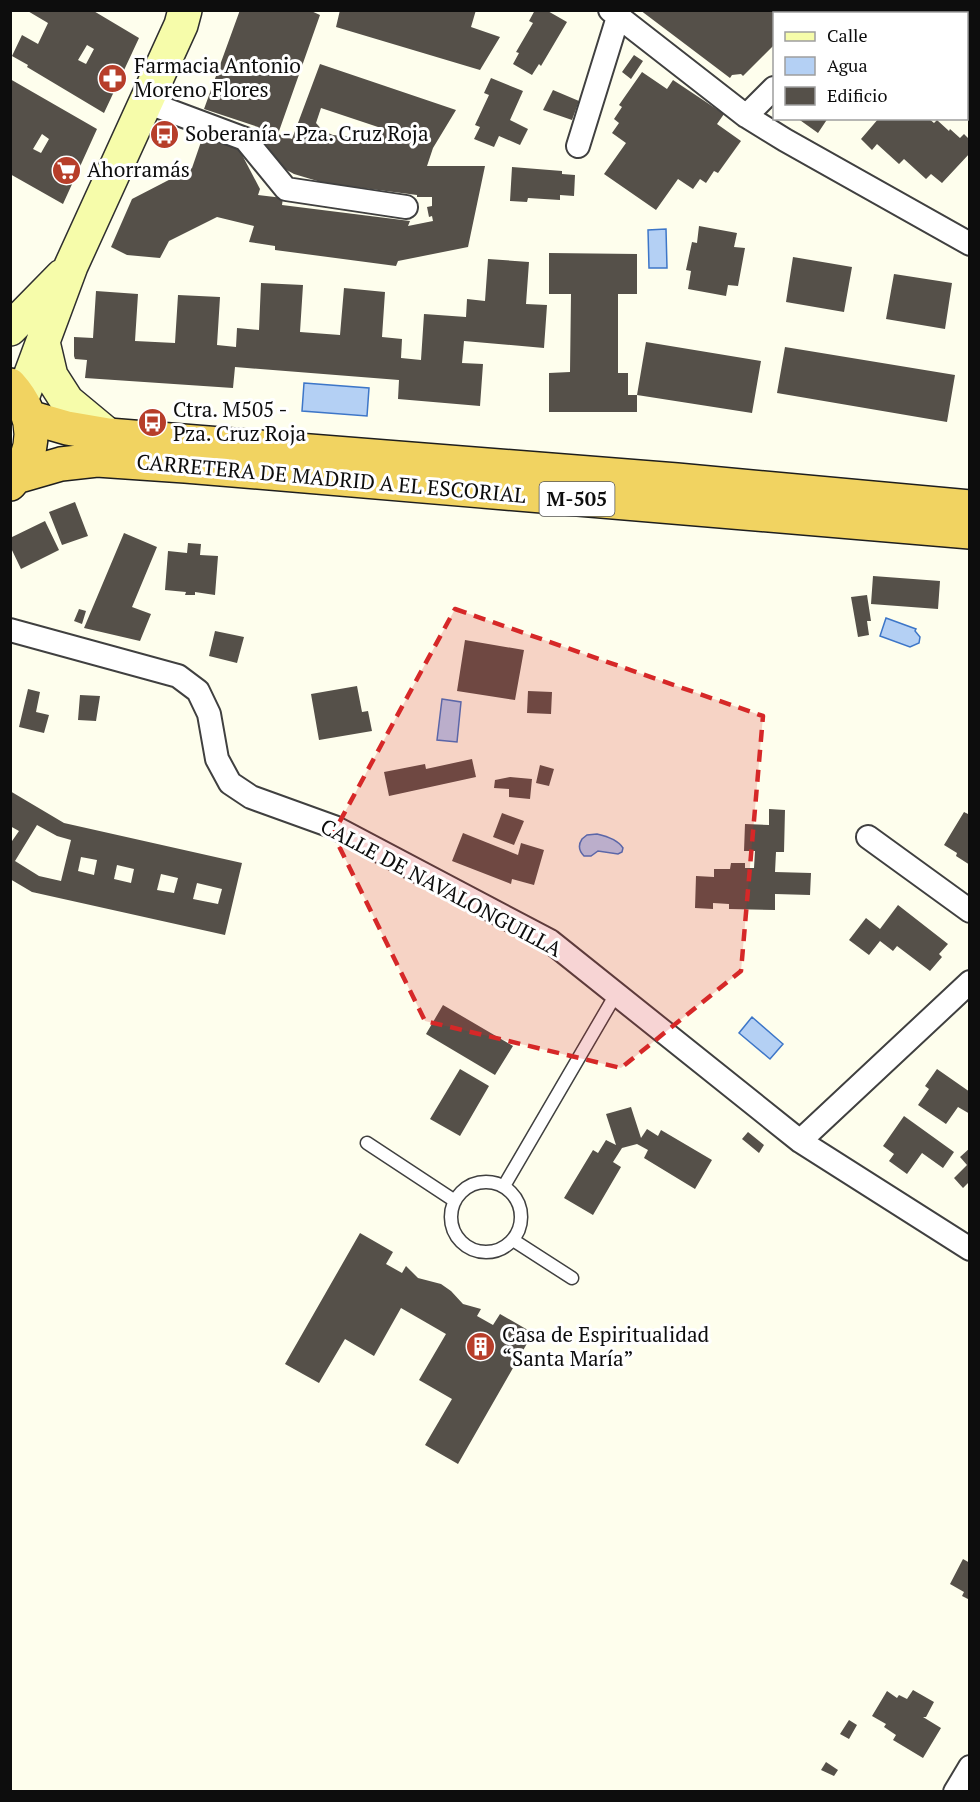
<svg xmlns="http://www.w3.org/2000/svg" width="980" height="1802" viewBox="0 0 980 1802" font-family="'PT Serif',serif">
<rect width="100%" height="100%" fill="#fefeed"/>
<path fill="#b4d0f4" stroke="#3d76c8" stroke-width="1.5" d="M 666,229 L 667,268 L 649,268 L 648,230 Z
M 304,383 L 369,388 L 367,416 L 302,411 Z
M 886,618 L 916,629 L 915,631 L 920,637 L 919,643 L 910,647 L 880,636 Z
M 442,699 L 461,702 L 457,742 L 437,740 Z
M 597,834 C 606,836 618,840 623,848 L 622,852 L 618,854 L 598,851 L 591,856 L 584,856 C 579,851 578,845 582,839 L 587,835 Z
M 752,1017 L 783,1044 L 770,1059 L 739,1033 Z"/>
<path fill="#555049" fill-rule="evenodd" d="M 26,10 L 92,10 L 139,38 L 104,113 L 27,67 L 28,65 L 12,56 L 22,35 L 38,44 L 48,23 ZM 87,45 L 94,49 L 86,64 L 78,60 Z
M 240,10 L 309,10 L 320,15 L 278,134 L 292,139 L 320,64 L 456,110 L 433,148 L 427,166 L 485,166 L 468,247 L 398,261 L 396,266 L 275,250 L 275,246 L 249,242 L 254,226 L 217,217 L 169,241 L 160,258 L 127,255 L 111,247 L 132,199 L 192,168 L 203,136 L 239,149 L 260,189 L 258,195 L 283,198 L 282,205 L 410,221 L 408,226 L 433,221 L 432,216 L 429,217 L 427,207 L 432,206 L 432,197 L 417,197 L 417,195 L 324,183 L 294,174 L 283,168 L 261,138 L 258,127 L 204,109 ZM 321,108 L 381,128 L 378,139 L 333,135 L 323,131 L 316,123 Z
M 340,10 L 476,10 L 471,27 L 500,37 L 480,70 L 336,27 Z
M 535,10 L 546,10 L 567,22 L 541,66 L 539,64 L 532,75 L 513,64 L 519,53 L 516,52 L 533,23 L 529,21 Z
M 640,10 L 808,10 L 805,14 L 774,14 L 774,45 L 743,76 L 741,74 L 732,75 L 730,78 Z
M 873,10 L 915,10 L 919,14 L 870,14 Z
M 634,55 L 643,61 L 631,79 L 622,72 Z
M 642,72 L 667,89 L 673,80 L 724,114 L 717,124 L 741,141 L 718,173 L 714,171 L 706,183 L 700,179 L 693,189 L 678,179 L 656,210 L 604,174 L 626,143 L 612,133 L 619,123 L 614,119 L 622,107 L 619,105 Z
M 491,78 L 523,91 L 510,120 L 528,129 L 520,145 L 499,136 L 494,147 L 474,139 L 480,127 L 475,125 L 489,95 L 484,93 Z
M 10,79 L 97,129 L 63,204 L 10,174 ZM 42,134 L 49,139 L 41,153 L 33,149 Z
M 553,90 L 579,101 L 572,120 L 543,110 Z
M 797,118 L 828,118 L 818,133 Z
M 879,118 L 928,118 L 934,123 L 937,120 L 949,131 L 950,129 L 960,138 L 964,134 L 970,140 L 970,153 L 942,183 L 931,174 L 926,179 L 904,159 L 899,164 L 877,144 L 872,150 L 861,139 Z
M 512,167 L 562,171 L 562,174 L 575,175 L 574,196 L 560,195 L 560,200 L 528,198 L 527,202 L 510,201 Z
M 699,226 L 737,233 L 734,247 L 745,248 L 738,286 L 728,285 L 726,296 L 688,289 L 691,271 L 686,270 L 692,242 L 697,243 Z
M 549,253 L 637,254 L 637,294 L 618,294 L 618,373 L 628,373 L 628,395 L 637,395 L 637,412 L 549,412 L 549,373 L 570,372 L 571,294 L 549,294 Z
M 793,257 L 852,267 L 844,312 L 786,302 Z
M 488,259 L 529,262 L 526,304 L 547,305 L 544,348 L 464,341 L 462,363 L 483,364 L 480,406 L 398,399 L 399,380 L 235,367 L 233,388 L 85,378 L 87,360 L 75,359 L 74,356 L 74,337 L 93,338 L 96,291 L 138,294 L 135,341 L 175,343 L 178,295 L 220,297 L 217,345 L 236,347 L 237,328 L 259,330 L 261,283 L 303,285 L 300,332 L 340,335 L 344,288 L 385,292 L 382,337 L 402,339 L 401,358 L 421,360 L 424,314 L 466,317 L 467,299 L 485,301 Z
M 894,274 L 952,283 L 945,329 L 886,319 Z
M 646,342 L 761,361 L 752,413 L 637,395 Z
M 785,347 L 955,375 L 947,422 L 777,393 Z
M 75,502 L 88,536 L 62,545 L 49,512 Z
M 45,521 L 59,550 L 21,569 L 10,546 L 10,538 Z
M 124,533 L 157,547 L 132,607 L 151,614 L 140,641 L 84,628 Z
M 188,543 L 201,544 L 200,555 L 218,556 L 215,595 L 195,592 L 195,595 L 185,595 L 186,592 L 165,590 L 168,551 L 187,553 Z
M 873,576 L 940,581 L 938,609 L 871,604 Z
M 867,595 L 871,621 L 867,621 L 869,635 L 858,637 L 851,597 Z
M 79,609 L 86,611 L 82,624 L 74,621 Z
M 215,631 L 244,637 L 237,663 L 209,656 Z
M 465,640 L 524,650 L 515,700 L 457,691 Z
M 357,686 L 362,712 L 368,711 L 372,731 L 319,740 L 311,694 Z
M 28,689 L 40,692 L 36,712 L 49,715 L 44,733 L 19,727 Z
M 528,691 L 552,692 L 551,714 L 527,713 Z
M 80,695 L 100,696 L 96,721 L 78,720 Z
M 472,759 L 476,777 L 389,796 L 384,772 L 425,764 L 426,769 Z
M 540,765 L 554,769 L 549,786 L 536,783 Z
M 510,777 L 532,779 L 530,799 L 509,797 L 509,789 L 494,788 L 495,780 Z
M 10,791 L 64,823 L 242,863 L 225,935 L 32,892 L 10,879 L 10,844 L 19,831 L 10,826 ZM 37,825 L 57,836 L 71,840 L 61,881 L 39,876 L 15,861 ZM 81,857 L 97,860 L 94,875 L 78,871 ZM 117,865 L 134,869 L 131,883 L 114,879 ZM 161,874 L 178,878 L 174,893 L 157,890 ZM 197,883 L 222,889 L 218,904 L 193,899 Z
M 769,809 L 785,810 L 784,852 L 776,852 L 775,872 L 811,873 L 810,895 L 775,894 L 775,910 L 729,909 L 729,904 L 713,903 L 713,909 L 695,908 L 696,876 L 714,877 L 714,869 L 730,869 L 731,863 L 745,863 L 745,868 L 754,868 L 755,851 L 744,851 L 745,824 L 769,825 Z
M 964,812 L 970,815 L 970,865 L 956,856 L 957,853 L 944,845 Z
M 502,813 L 524,821 L 514,845 L 493,837 Z
M 463,833 L 518,855 L 521,843 L 544,850 L 534,885 L 512,879 L 511,884 L 452,861 Z
M 898,905 L 948,944 L 939,954 L 942,957 L 930,971 L 897,946 L 893,951 L 880,941 L 869,955 L 849,940 L 866,918 L 880,929 Z
M 443,1005 L 513,1046 L 495,1075 L 426,1034 Z
M 460,1069 L 489,1086 L 460,1136 L 430,1119 Z
M 937,1069 L 970,1092 L 970,1114 L 958,1107 L 946,1124 L 918,1105 L 929,1089 L 925,1086 Z
M 631,1107 L 641,1138 L 647,1129 L 658,1136 L 661,1130 L 712,1160 L 695,1189 L 644,1158 L 648,1150 L 637,1144 L 622,1148 L 613,1162 L 621,1167 L 593,1215 L 564,1198 L 593,1150 L 598,1153 L 606,1140 L 616,1145 L 606,1114 Z
M 904,1116 L 954,1152 L 943,1168 L 922,1153 L 907,1174 L 889,1161 L 894,1154 L 883,1146 Z
M 748,1132 L 764,1145 L 759,1153 L 742,1139 Z
M 970,1148 L 970,1181 L 963,1188 L 954,1178 L 967,1165 L 960,1157 Z
M 360,1233 L 393,1252 L 386,1264 L 402,1273 L 406,1266 L 418,1278 L 441,1284 L 451,1291 L 463,1304 L 481,1309 L 477,1316 L 493,1325 L 500,1314 L 533,1333 L 458,1464 L 425,1445 L 452,1399 L 419,1380 L 446,1334 L 401,1308 L 374,1356 L 345,1339 L 319,1383 L 285,1364 Z
M 963,1559 L 970,1563 L 970,1600 L 962,1596 L 964,1592 L 950,1584 Z
M 913,1690 L 934,1702 L 926,1717 L 923,1717 L 941,1728 L 923,1758 L 893,1740 L 896,1735 L 884,1727 L 886,1724 L 872,1716 L 887,1691 L 897,1698 L 899,1695 L 907,1699 Z
M 849,1720 L 857,1725 L 849,1739 L 840,1734 Z
M 826,1762 L 838,1770 L 834,1776 L 821,1770 Z"/>
<g fill="none" stroke-linecap="round" stroke-linejoin="round">
<defs>
<path id="service" d="M 367,1143 L 455,1201
M451 1217a35 35 0 1 1 70 0a35 35 0 1 1-70 0Z
M 504,1186 L 616,994
M 513,1240 L 572,1278"/>
<path id="minor" d="M 610,10 L 746,116 L 785,140 L 970,244
M 938,10 L 940,14
M 849,14 L 852,10
M 966,51 L 970,55
M 146,102 L 245,139 L 286,189 L 406,207
M 746,116 L 774,88
M 578,146 L 618,17
M 10,630 L 178,676 L 198,691 L 209,714 L 217,759 L 230,783 L 251,797 L 334,827 L 550,941 L 800,1141 L 970,1249
M 868,837 L 970,911
M 800,1141 L 970,982
M 955,1792 L 970,1767"/>
<path id="secondary" d="M 10,329 L 62,276
M 43,342 L 51,376 L 67,401 L 108,435
M 22,398 L 71,266 L 181,25 L 185,10"/>
<path id="trunk" d="M 10,385 C 38,416 38,452 10,484
M 29,417 L 67,428 L 108,435 L 677,480 L 970,507
M 16,477 L 61,464 L 97,460 L 185,466 L 970,532"/>
</defs>
<use href="#service" stroke="#404040" stroke-width="15"/>
<use href="#minor" stroke="#404040" stroke-width="26"/>
<use href="#secondary" stroke="#2f2f2f" stroke-width="36"/>
<use href="#trunk" stroke="#1e1e1e" stroke-width="36"/>
<use href="#service" stroke="#fff" stroke-width="12"/>
<use href="#minor" stroke="#fff" stroke-width="22"/>
<use href="#secondary" stroke="#f6fcaa" stroke-width="33"/>
<use href="#trunk" stroke="#f1d361" stroke-width="33"/>
</g>
<path fill="#d62828" fill-opacity="0.2" stroke="#d62828" stroke-width="4.5" stroke-dasharray="12 8" stroke-linejoin="round" d="M 455,609 L 763,716 L 741,971 L 621,1068 L 425,1021 L 333,834 Z"/>
<defs>
<symbol id="pharmacy-disc" viewBox="-11 -11 22 22"><circle r="9.5" fill="#b73e2a" stroke="#fff"/><path d="M-2-6h4v4h4v4h-4v4h-4v-4h-4v-4h4Z" fill="#fff"/></symbol>
<symbol id="bus-disc" viewBox="-11 -11 22 22"><circle r="9.5" fill="#b73e2a" stroke="#fff"/><path d="M-5-6H5V4H4V6H2V4H-2V6H-4V4H-5ZM-3.5-4V0h7V-4ZM-3.5 1.2v1.5H-2V1.2ZM2 1.2v1.5H3.5V1.2Z" fill="#fff"/></symbol>
<symbol id="supermarket-disc" viewBox="-11 -11 22 22"><circle r="9.5" fill="#b73e2a" stroke="#fff"/><path d="M-6-5.5h2.5l.6 2H6L4.5 2H-2.5L-4.4-4H-6ZM-1.5 3.2a1.3 1.3 0 1 0 .1 0ZM3 3.2a1.3 1.3 0 1 0 .1 0Z" fill="#fff"/></symbol>
<symbol id="building-disc" viewBox="-11 -11 22 22"><circle r="9.5" fill="#b73e2a" stroke="#fff"/><path d="M-4-6H4V6H1V3H-1V6H-4ZM-2.5-4.3h1.7v1.8h-1.7ZM.8-4.3h1.7v1.8H.8ZM-2.5-1h1.7V.8h-1.7ZM.8-1h1.7V.8H.8Z" fill="#fff"/></symbol>
</defs>
<g fill-rule="evenodd">
<use href="#pharmacy-disc" x="96" y="62" width="33" height="33"/>
<use href="#bus-disc" x="148" y="118" width="33" height="33"/>
<use href="#supermarket-disc" x="50" y="154" width="33" height="33"/>
<use href="#bus-disc" x="136" y="406" width="33" height="33"/>
<use href="#building-disc" x="464" y="1330" width="33" height="33"/>
</g>
<g text-anchor="middle" stroke-width="6" stroke-linejoin="round" paint-order="stroke">
<rect fill="#fff" stroke="#565656" stroke-width="1.5" x="539.5" y="482" width="75" height="34" rx="4.5"/>
<g font-size="20" font-weight="bold" fill="#0d0d0d">
<text x="577" y="506">M-505</text>
</g>
<g font-size="21" fill="#0d0d0d" stroke="#fff" text-anchor="start">
<text x="134" y="73">Farmacia Antonio<tspan x="134" dy="24">Moreno Flores</tspan></text>
<text x="185" y="141">Soberanía - Pza. Cruz Roja</text>
<text x="87" y="177">Ahorramás</text>
<text x="173" y="417">Ctra. M505 -<tspan x="173" dy="24">Pza. Cruz Roja</tspan></text>
<text x="502" y="1342">Casa de Espiritualidad<tspan x="502" dy="24">“Santa María”</tspan></text>
</g>
<g font-size="21" fill="#0d0d0d" stroke="#fff">
<text transform="translate(331 479) rotate(5)" y="7">CARRETERA DE MADRID A EL ESCORIAL</text>
<text transform="translate(441 888) rotate(28)" y="7">CALLE DE NAVALONGUILLA</text>
</g>
</g>
<rect width="980" height="1802" fill="none" stroke="#0d0d0d" stroke-width="24"/>
<rect x="773" y="12" width="195" height="108" fill="#ffffff" stroke="#9e9e9e" stroke-width="1.5"/>
<rect x="785" y="32" width="30" height="9" fill="#f6fcaa" stroke="#9e9e9e" stroke-width="1.5"/>
<text x="827" y="42" font-size="18" fill="#0d0d0d">Calle</text>
<rect x="785" y="57" width="30" height="18" fill="#b4d0f4" stroke="#9e9e9e" stroke-width="1.5"/>
<text x="827" y="72" font-size="18" fill="#0d0d0d">Agua</text>
<rect x="785" y="87" width="30" height="18" fill="#555049" stroke="#9e9e9e" stroke-width="1.5"/>
<text x="827" y="102" font-size="18" fill="#0d0d0d">Edificio</text>
</svg>
